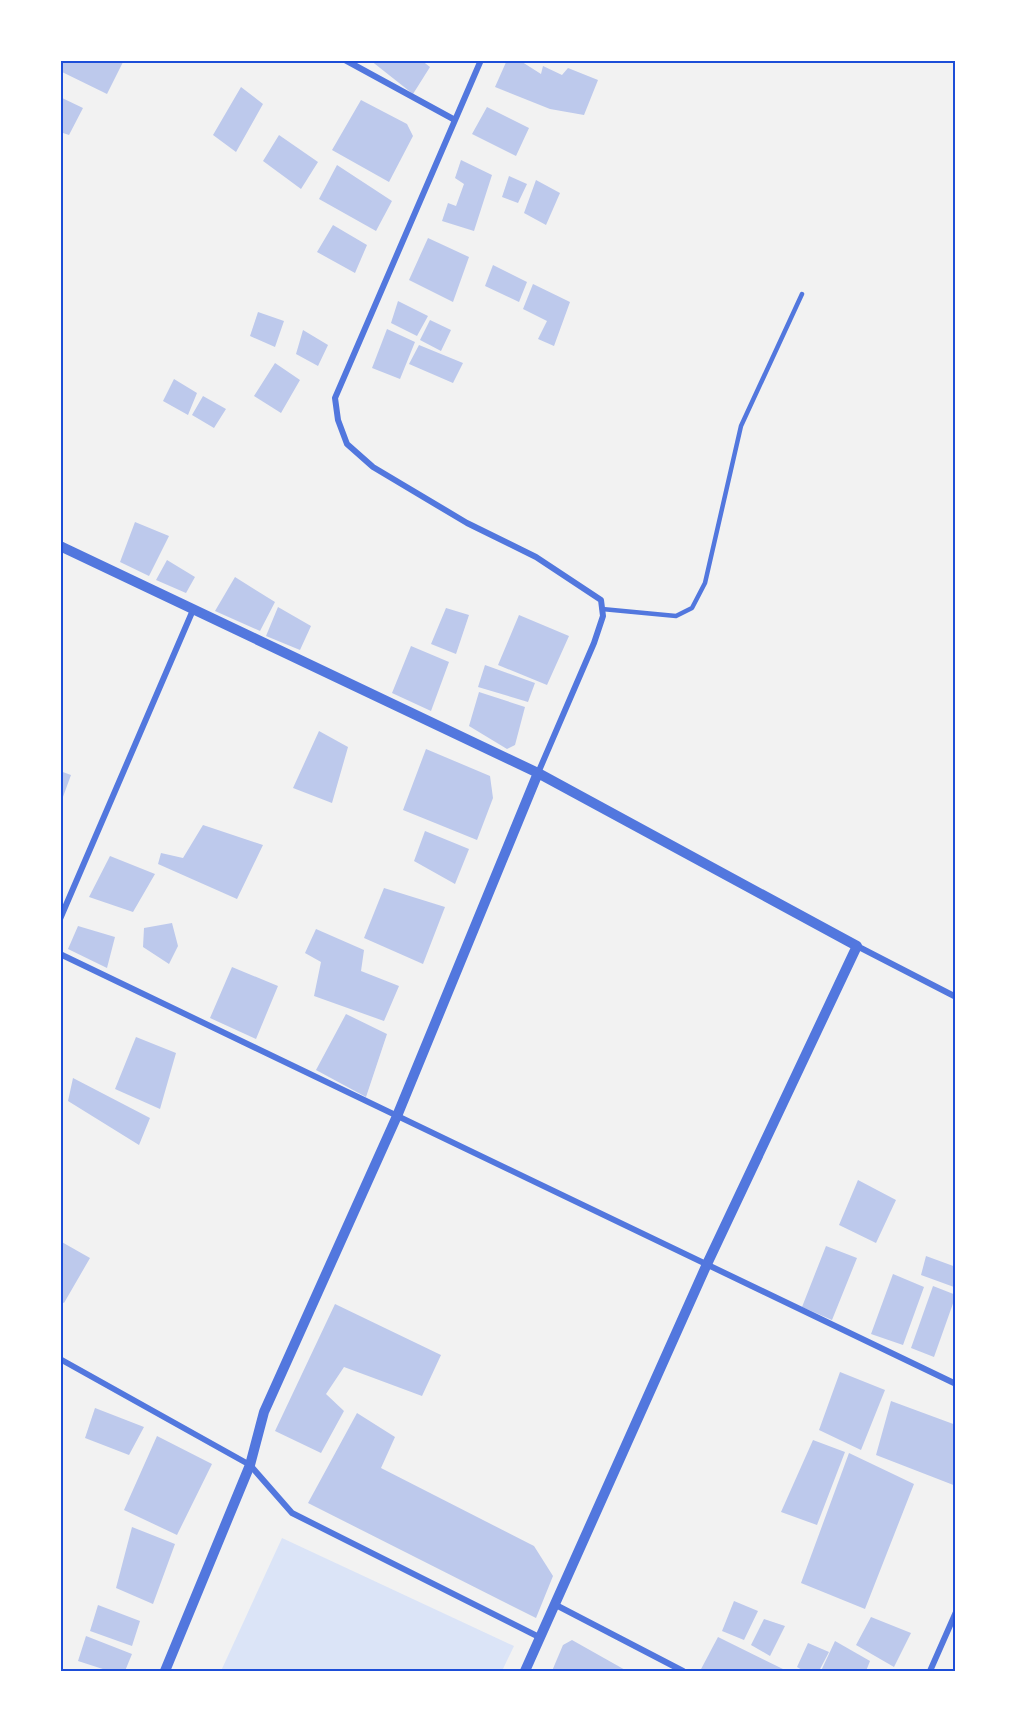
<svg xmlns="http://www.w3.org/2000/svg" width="1016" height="1731" viewBox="0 0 1016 1731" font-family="'Public Sans',sans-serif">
<rect width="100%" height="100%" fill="#f2f2f2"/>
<path fill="#dbe4f7" d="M 282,1538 L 514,1646 L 502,1671 L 221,1671 Z"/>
<path fill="#bdc9ec" d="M 60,60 L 124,60 L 107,94 L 60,71 Z
M 370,60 L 421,60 L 430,67 L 413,94 Z
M 507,60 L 519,60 L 541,74 L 543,66 L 562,75 L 568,68 L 598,80 L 584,115 L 550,109 L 495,87 Z
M 241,87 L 263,104 L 236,152 L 213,135 Z
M 60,97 L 83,108 L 69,135 L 60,132 Z
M 361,100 L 407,124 L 413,136 L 389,182 L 332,150 Z
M 487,107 L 529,128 L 516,156 L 472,134 Z
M 279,135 L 318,162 L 301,189 L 263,161 Z
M 461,160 L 492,175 L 474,231 L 442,221 L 448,203 L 456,206 L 464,184 L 455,178 Z
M 337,165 L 392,201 L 376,231 L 319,199 Z
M 509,176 L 527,184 L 518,203 L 502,197 Z
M 536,180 L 560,193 L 546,225 L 524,213 Z
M 333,225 L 367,245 L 355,273 L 317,252 Z
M 428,238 L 469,257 L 453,302 L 409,280 Z
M 493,265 L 527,282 L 519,302 L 485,286 Z
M 533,284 L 570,302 L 554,346 L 538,339 L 547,321 L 523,309 Z
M 398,301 L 428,316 L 417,336 L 391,323 Z
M 258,312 L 284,321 L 275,347 L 250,336 Z
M 430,320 L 451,330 L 441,351 L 420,340 Z
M 387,329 L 415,342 L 400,379 L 372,368 Z
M 303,330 L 328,345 L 318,366 L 296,354 Z
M 419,345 L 463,363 L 453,383 L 409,364 Z
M 275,363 L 300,380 L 281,413 L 254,396 Z
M 174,379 L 197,393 L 188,415 L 163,401 Z
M 203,396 L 226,409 L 214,428 L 192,415 Z
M 135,522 L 169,536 L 149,576 L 120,562 Z
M 167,560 L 195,577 L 186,593 L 156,580 Z
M 235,577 L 275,602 L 260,631 L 215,611 Z
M 278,607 L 311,626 L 300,650 L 266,636 Z
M 446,608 L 469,615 L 456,654 L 431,644 Z
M 519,615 L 569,636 L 547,685 L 498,665 Z
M 411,646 L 449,662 L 431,711 L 392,693 Z
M 485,665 L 535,683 L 528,702 L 478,687 Z
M 479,692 L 525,707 L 515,745 L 507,749 L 469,726 Z
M 319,731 L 348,747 L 332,803 L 293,788 Z
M 426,749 L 490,776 L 493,798 L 477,840 L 403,810 Z
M 60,771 L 71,775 L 60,805 Z
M 203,825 L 263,845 L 237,899 L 158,864 L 161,853 L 183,858 Z
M 425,831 L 469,849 L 455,884 L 414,861 Z
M 110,856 L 155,874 L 133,912 L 89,897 Z
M 384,888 L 445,907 L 423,964 L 364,938 Z
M 172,923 L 178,946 L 169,964 L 143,947 L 144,928 Z
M 78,926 L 115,937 L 107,968 L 68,949 Z
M 316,929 L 364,950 L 361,971 L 399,986 L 384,1021 L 314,996 L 321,962 L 305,953 Z
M 232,967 L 278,986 L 256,1039 L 210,1018 Z
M 346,1014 L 387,1034 L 366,1097 L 316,1070 Z
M 136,1037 L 176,1053 L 160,1109 L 115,1089 Z
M 73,1078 L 150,1118 L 139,1145 L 68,1101 Z
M 858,1180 L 896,1200 L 876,1243 L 839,1225 Z
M 60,1241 L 90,1258 L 64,1303 L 60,1301 Z
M 826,1246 L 857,1258 L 832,1320 L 802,1307 Z
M 926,1256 L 956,1267 L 954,1287 L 921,1275 Z
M 893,1274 L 924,1287 L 903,1345 L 871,1334 Z
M 933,1286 L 956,1295 L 934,1357 L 911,1348 Z
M 335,1304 L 441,1355 L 422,1396 L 344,1367 L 326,1394 L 344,1411 L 321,1453 L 275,1431 Z
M 840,1372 L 885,1390 L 861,1450 L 819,1430 Z
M 891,1401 L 956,1425 L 956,1486 L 876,1455 Z
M 95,1408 L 144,1427 L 129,1455 L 85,1438 Z
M 357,1413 L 395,1437 L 381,1468 L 534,1546 L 553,1576 L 536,1618 L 308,1503 Z
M 157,1436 L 212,1464 L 177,1535 L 124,1510 Z
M 813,1440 L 845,1452 L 817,1525 L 781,1512 Z
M 849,1453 L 914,1484 L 865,1609 L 801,1583 Z
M 132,1527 L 175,1544 L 153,1604 L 116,1588 Z
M 734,1601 L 758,1611 L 744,1640 L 722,1631 Z
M 98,1605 L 140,1621 L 132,1646 L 90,1631 Z
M 871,1617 L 911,1633 L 894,1667 L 856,1645 Z
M 764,1619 L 785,1626 L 770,1656 L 751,1645 Z
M 86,1636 L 132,1654 L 125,1671 L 109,1671 L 78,1661 Z
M 718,1637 L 787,1671 L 700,1671 Z
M 572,1640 L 627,1671 L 552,1671 L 563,1645 Z
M 835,1641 L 870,1661 L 866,1671 L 821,1671 Z
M 808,1643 L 829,1652 L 819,1671 L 804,1671 L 797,1667 Z"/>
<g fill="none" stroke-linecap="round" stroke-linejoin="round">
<path stroke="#5277de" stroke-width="4.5" d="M 602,609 L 676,616 L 692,608 L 705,583 L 741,426 L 802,294"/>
<path stroke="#5277de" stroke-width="6" d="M 345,60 L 455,120
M 481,60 L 335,398 L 338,420 L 347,444 L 373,467 L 467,523 L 536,557 L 601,600 L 603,616 L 594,643 L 538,773
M 60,919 L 193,610
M 857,946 L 956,997
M 60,954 L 956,1384
M 60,1359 L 250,1465 L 292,1513 L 539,1637
M 554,1604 L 683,1671
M 930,1671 L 956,1612"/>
<path stroke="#5277de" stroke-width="10" d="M 60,546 L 538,773 L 857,946 L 707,1264 L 525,1671
M 165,1671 L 250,1465 L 264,1412 L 397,1116 L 538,773"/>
</g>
<rect width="1016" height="1731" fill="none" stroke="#ffffff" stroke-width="123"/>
<rect x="62" y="62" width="892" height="1608" fill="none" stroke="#1d4ed8" stroke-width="2"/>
</svg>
